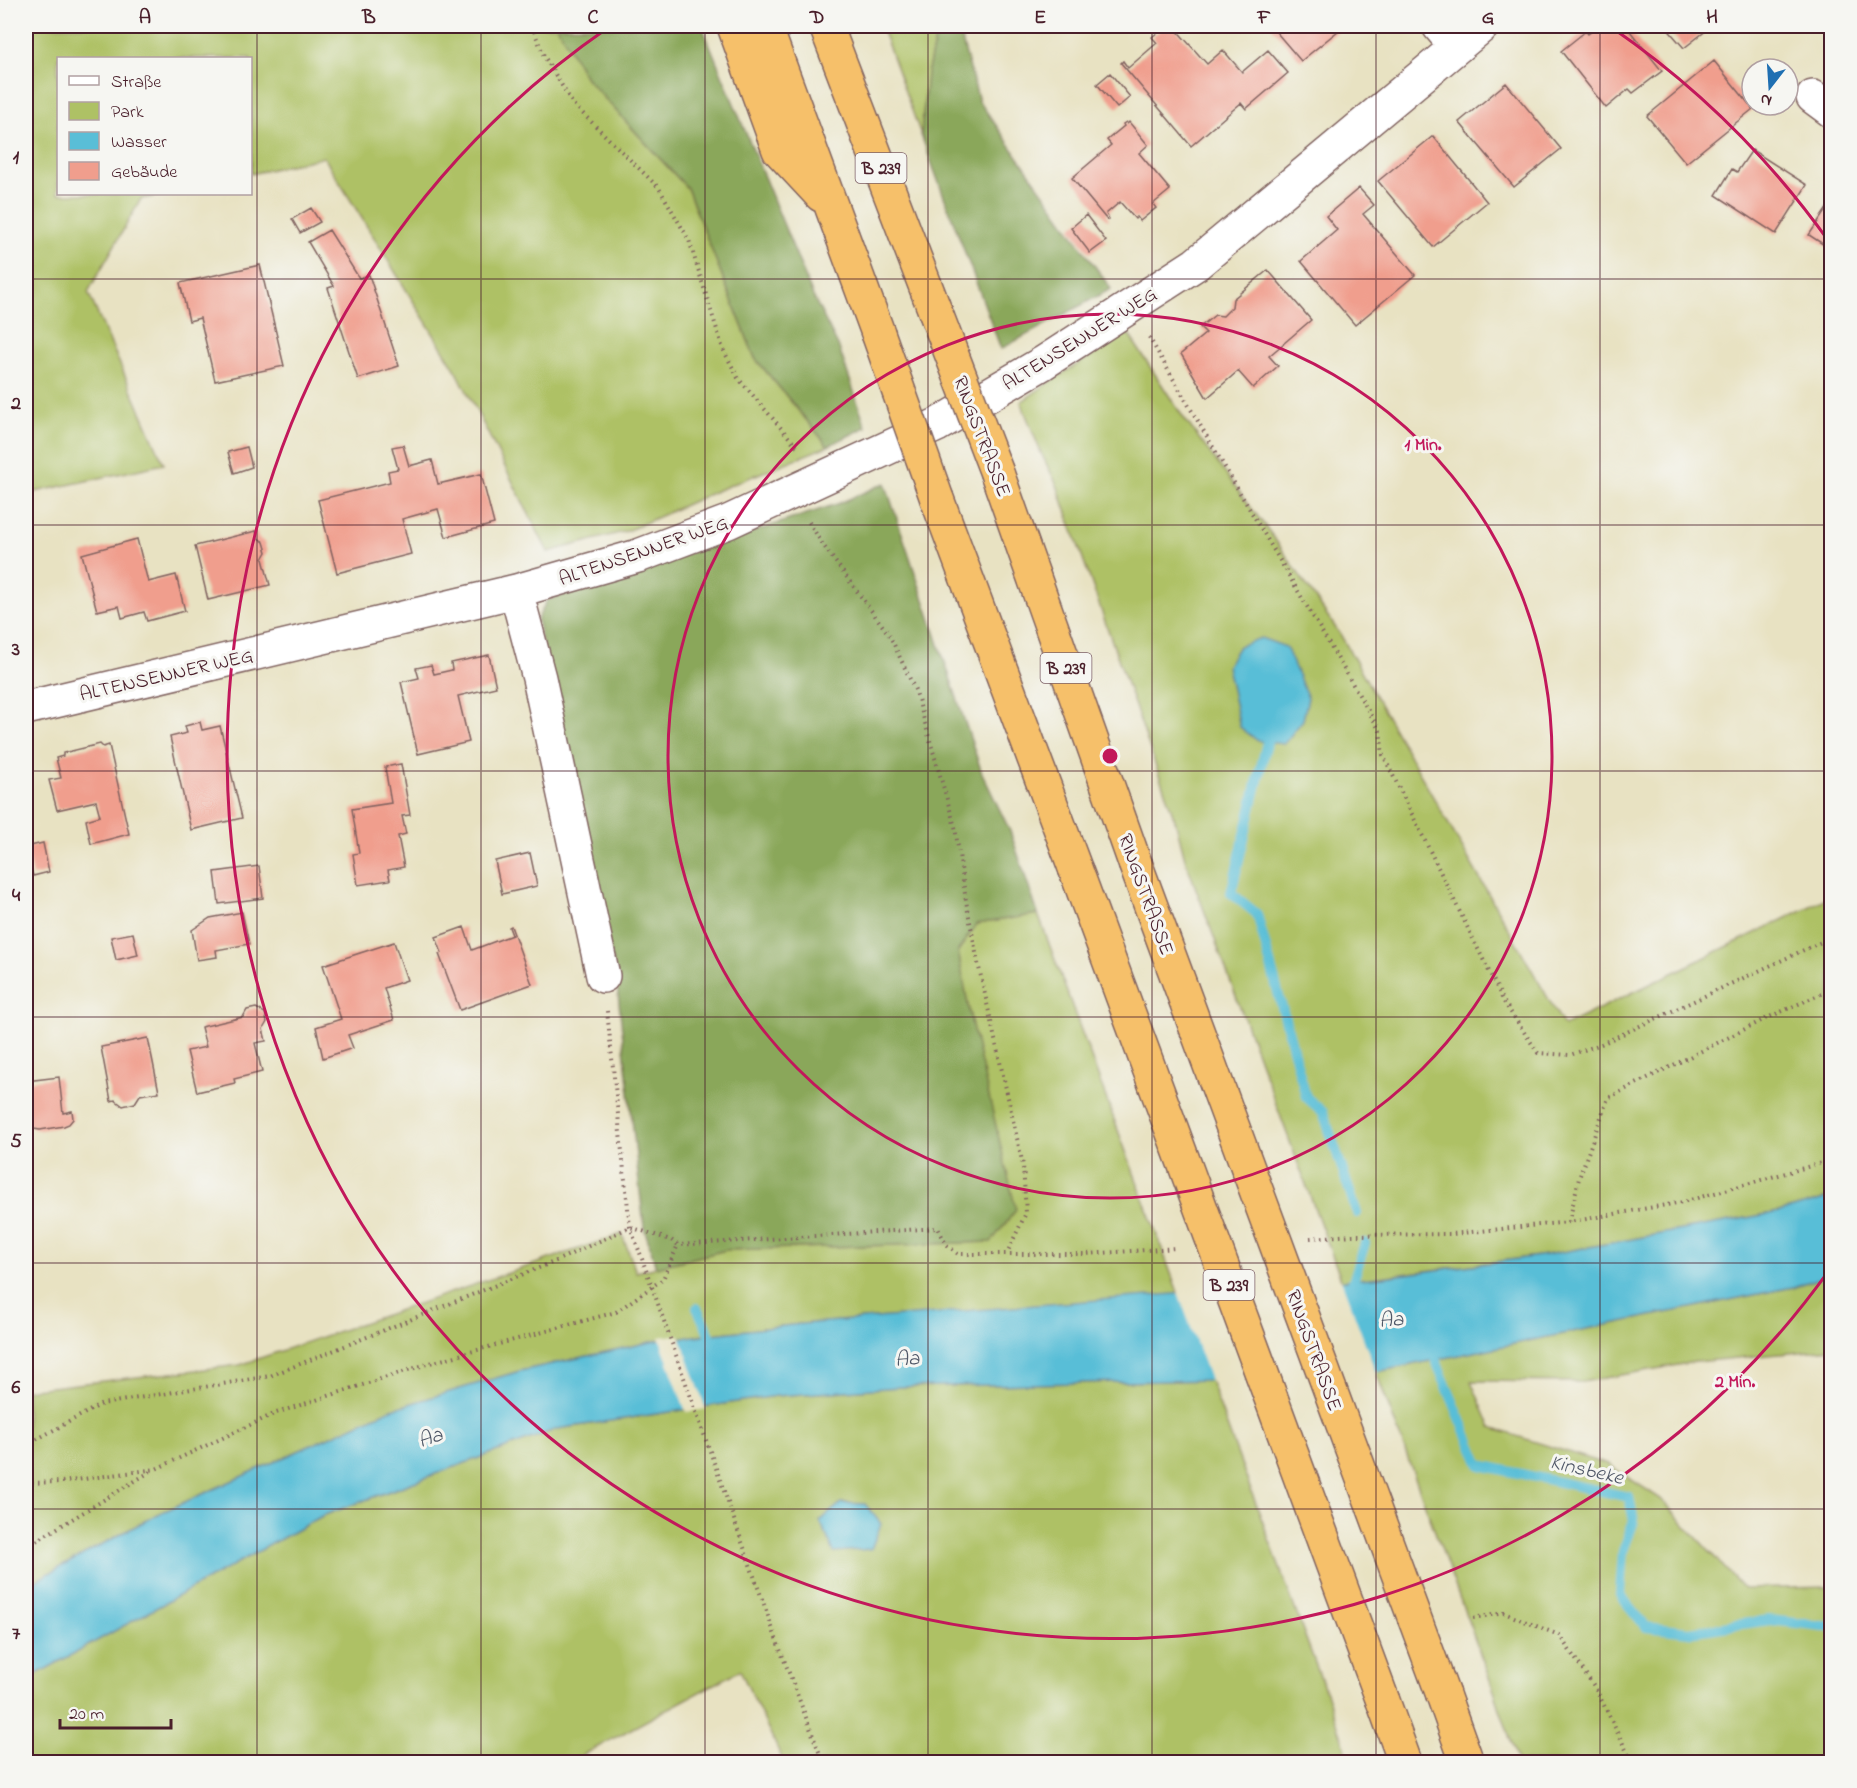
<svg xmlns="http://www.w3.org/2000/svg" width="1857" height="1788" viewBox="0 0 1857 1788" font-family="'Indie Flower',sans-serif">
<rect width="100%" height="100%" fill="#f6f6f2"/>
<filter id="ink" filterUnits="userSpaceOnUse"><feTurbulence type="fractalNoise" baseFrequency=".0167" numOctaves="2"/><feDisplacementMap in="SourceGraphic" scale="12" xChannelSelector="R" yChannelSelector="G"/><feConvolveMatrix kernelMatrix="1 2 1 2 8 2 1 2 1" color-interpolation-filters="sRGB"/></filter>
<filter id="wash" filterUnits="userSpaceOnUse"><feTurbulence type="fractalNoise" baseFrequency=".008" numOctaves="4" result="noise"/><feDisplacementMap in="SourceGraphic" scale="24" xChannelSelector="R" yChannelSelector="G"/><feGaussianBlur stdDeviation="1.35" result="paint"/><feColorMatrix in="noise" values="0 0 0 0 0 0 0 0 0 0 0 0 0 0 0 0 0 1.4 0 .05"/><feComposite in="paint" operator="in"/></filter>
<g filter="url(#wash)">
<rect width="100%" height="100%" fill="#e8e2c2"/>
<path fill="#aec165" stroke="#7c7048" stroke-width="1.5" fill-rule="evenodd" d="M 26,26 L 557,26 L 586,78 L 687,188 L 755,358 L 828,446 L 716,491 L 627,531 L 548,552 L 457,372 L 324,157 L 251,174 L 250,58 L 58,58 L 58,194 L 166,194 L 141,199 L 88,292 L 164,464 L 26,494 Z
M 881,26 L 938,26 L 927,74 L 921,135 Z
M 1128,333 L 1183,417 L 1274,538 L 1340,634 L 1564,1026 L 1831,896 L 1831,1197 L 1779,1212 L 1546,1255 L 1342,1282 L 1185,859 L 1176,823 L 1057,485 L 1041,453 L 1021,402 L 1057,377 Z
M 1038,914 L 1179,1295 L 801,1324 L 660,1340 L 520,1371 L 389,1410 L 154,1516 L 26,1586 L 26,1390 L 240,1365 L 622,1234 L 636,1272 L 726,1250 L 991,1242 L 971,1021 L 958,951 L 977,924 Z
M 1831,1274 L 1831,1349 L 1695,1362 L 1582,1382 L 1471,1381 L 1491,1428 L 1609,1465 L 1661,1499 L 1744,1589 L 1831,1587 L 1831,1762 L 1518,1762 L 1494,1691 L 1376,1372 L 1793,1287 Z
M 1210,1380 L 1331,1706 L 1350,1762 L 784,1762 L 740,1670 L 570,1762 L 26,1762 L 26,1680 L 322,1516 L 557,1429 L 776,1396 L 899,1387 ZM 842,1503 L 865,1504 L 820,1522 Z"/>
<path fill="#8aa75a" stroke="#6a6342" stroke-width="1.5" d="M 557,26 L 702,26 L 813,296 L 839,348 L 866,427 L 828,446 L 755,358 L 687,188 L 586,78 Z
M 938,26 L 958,26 L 979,101 L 1111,289 L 1001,349 L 921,135 L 927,74 Z
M 885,483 L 982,773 L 1010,831 L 1038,914 L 977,924 L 958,951 L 971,1021 L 1016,1210 L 991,1242 L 726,1250 L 656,1267 L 644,1227 L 616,976 L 537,620 L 547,600 L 840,503 Z"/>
<path fill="#59bed7" stroke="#526e81" stroke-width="1.5" d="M 1261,638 L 1286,647 L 1308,698 L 1303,720 L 1284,744 L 1258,741 L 1240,727 L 1227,666 L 1239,646 Z
M 1831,1197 L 1831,1274 L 1793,1287 L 1376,1372 L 1210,1380 L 899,1387 L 776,1396 L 557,1429 L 322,1516 L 26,1680 L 26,1586 L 154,1516 L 389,1410 L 520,1371 L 660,1340 L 801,1324 L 1384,1277 L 1546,1255 L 1779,1212 Z
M 841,1503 L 865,1504 L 881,1524 L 871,1549 L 834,1552 L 820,1521 Z"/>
<path fill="#e8e2c2" d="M 1341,1279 L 1377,1375 L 1211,1383 L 1178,1292 Z
M 680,1335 L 681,1338 L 706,1409 L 686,1412 L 659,1337 Z"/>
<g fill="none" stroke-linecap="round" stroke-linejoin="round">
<path stroke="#59bed7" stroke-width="10" d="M 1267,742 L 1231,893 L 1257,914 L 1306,1097 L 1323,1112 L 1357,1213
M 1355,1294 L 1352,1285 L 1365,1243
M 697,1308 L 715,1346
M 1430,1347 L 1480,1465 L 1629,1497 L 1634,1521 L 1623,1551 L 1620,1595 L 1646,1627 L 1689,1632 L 1769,1620 L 1832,1627"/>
</g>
<g id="blocks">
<path fill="#f09e8d" d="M 1165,26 L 1173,26 L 1207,64 L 1223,50 L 1242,72 L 1268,50 L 1288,73 L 1246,109 L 1241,103 L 1191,146 L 1121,63 L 1123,61 L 1128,68 L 1157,43 L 1152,37 Z
M 1271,26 L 1344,26 L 1301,61 Z
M 1599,26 L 1626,26 L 1662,71 L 1633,93 L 1629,89 L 1606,108 L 1561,51 L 1586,31 L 1588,34 Z
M 1665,26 L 1712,26 L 1684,48 Z
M 1714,61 L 1753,109 L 1686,163 L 1647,116 Z
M 1110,73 L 1130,97 L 1117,108 L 1097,84 Z
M 1506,83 L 1561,149 L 1514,187 L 1459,122 Z
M 1126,122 L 1127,124 L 1129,122 L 1148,145 L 1139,153 L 1170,190 L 1153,204 L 1156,208 L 1140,221 L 1137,217 L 1135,219 L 1120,202 L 1106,214 L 1109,219 L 1107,220 L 1072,178 L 1111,145 L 1107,140 L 1124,126 L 1123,124 Z
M 1433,136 L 1487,202 L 1433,247 L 1378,181 Z
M 1752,150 L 1807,185 L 1776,234 L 1716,195 L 1732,169 L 1737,172 Z
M 1359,188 L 1374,205 L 1363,214 L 1415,275 L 1355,325 L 1301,261 L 1337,230 L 1326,216 Z
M 1832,201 L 1832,250 L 1809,235 Z
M 311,208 L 320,222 L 300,233 L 292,219 Z
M 1086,215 L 1106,241 L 1090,253 L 1071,228 Z
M 329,230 L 359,278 L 369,275 L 399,366 L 358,379 L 328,288 L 334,286 L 308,242 Z
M 260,265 L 284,366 L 215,381 L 200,318 L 189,321 L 180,283 Z
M 1268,270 L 1311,320 L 1269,356 L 1278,366 L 1253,388 L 1238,371 L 1207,398 L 1181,354 L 1206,333 L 1200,327 L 1215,315 L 1223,316 L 1232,307 L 1233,299 Z
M 403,445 L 409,466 L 432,460 L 438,484 L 481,474 L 494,524 L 446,537 L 438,509 L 402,519 L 411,554 L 337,573 L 318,500 L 390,482 L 388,471 L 398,469 L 392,447 Z
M 247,447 L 252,467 L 234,473 L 228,452 Z
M 256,531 L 258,538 L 264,542 L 267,552 L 263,559 L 270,585 L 208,600 L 195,546 Z
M 137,539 L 148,582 L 176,575 L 185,611 L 147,621 L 144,612 L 122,618 L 119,606 L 97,611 L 82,554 Z
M 489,655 L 496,687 L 458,696 L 469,742 L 418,754 L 401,682 L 419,678 L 416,668 L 431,665 L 434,674 L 452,670 L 451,663 Z
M 200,722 L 202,730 L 220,726 L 242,818 L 191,830 L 170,737 L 187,733 L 185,726 Z
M 100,744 L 103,747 L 109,745 L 129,834 L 91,844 L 86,820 L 100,816 L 96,801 L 57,810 L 49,780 L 61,778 L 56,758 L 63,756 L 63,753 Z
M 401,764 L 410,815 L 402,816 L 406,834 L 398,836 L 404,867 L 388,870 L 390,880 L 358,885 L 353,854 L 359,853 L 352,809 L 391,803 L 385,767 Z
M 43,843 L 49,872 L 33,876 L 26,847 Z
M 530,853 L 537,886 L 502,894 L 495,861 Z
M 259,866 L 263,898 L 219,904 L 215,872 Z
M 242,912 L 249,944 L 216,950 L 217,957 L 197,960 L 192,930 L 210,918 Z
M 511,926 L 532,984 L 460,1010 L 439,954 L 442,953 L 436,937 L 464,927 L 472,950 L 512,935 L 509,927 Z
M 133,933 L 138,955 L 116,960 L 111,937 Z
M 394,942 L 407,980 L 384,988 L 394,1020 L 348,1035 L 353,1048 L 323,1058 L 316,1027 L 341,1019 L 323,965 Z
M 256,1008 L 265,1013 L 267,1022 L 263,1029 L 266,1041 L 255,1043 L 262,1072 L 234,1079 L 235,1083 L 197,1092 L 187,1051 L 206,1047 L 201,1027 L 243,1017 L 247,1010 Z
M 148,1038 L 159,1092 L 140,1095 L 135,1103 L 123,1106 L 115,1100 L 111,1101 L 101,1047 Z
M 59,1077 L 63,1113 L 72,1111 L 73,1119 L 69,1124 L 64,1126 L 40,1130 L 34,1129 L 29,1125 L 28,1119 L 26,1120 L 26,1081 Z"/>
</g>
</g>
<g filter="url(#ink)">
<use href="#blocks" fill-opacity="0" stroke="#816360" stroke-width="1.5"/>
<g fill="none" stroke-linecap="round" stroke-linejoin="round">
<defs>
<path id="minor" d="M 1439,26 L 1456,46
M 1813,97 L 1832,111
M 516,591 L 539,678 L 603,976
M 26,708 L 516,591 L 638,556 L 728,522 L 937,425 L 1043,363 L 1196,264 L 1482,26"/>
<path id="highway" d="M 734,26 L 779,150 L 821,195
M 765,26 L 878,333
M 826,26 L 935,311
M 997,473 L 1135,863
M 937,499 L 1075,868
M 1443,1695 L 1467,1762
M 1383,1701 L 1405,1762"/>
</defs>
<use href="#minor" stroke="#816360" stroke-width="36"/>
<use href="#highway" stroke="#816360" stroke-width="36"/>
<path stroke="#816360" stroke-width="4" stroke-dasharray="1.5 4.5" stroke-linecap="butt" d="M 532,26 L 544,56 L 573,104 L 659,188 L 689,240 L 723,349 L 738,378 L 799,449
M 1149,337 C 1225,469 1304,600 1380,731 L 1383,755 L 1504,1002 L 1538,1053 L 1570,1055 L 1601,1044 L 1832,937
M 809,522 L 823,545 L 890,636 L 916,692 L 955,827 L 966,901 L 978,963 L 1023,1165 L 1026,1213 L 1007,1253
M 607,1011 L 630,1227 L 640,1253
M 1569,1222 L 1579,1178 L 1608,1098 L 1765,1019 L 1832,989
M 1310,1238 L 1353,1235 L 1452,1234 L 1569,1222 L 1683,1202 L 1832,1160
M 26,1445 L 102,1404 L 270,1376 L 556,1261 L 630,1227 L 671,1240 L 678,1245 L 938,1228 L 946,1244 L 958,1254 L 1086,1254 L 1177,1248
M 26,1483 L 62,1482 L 156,1469 L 276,1413 L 430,1363 L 616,1312 L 663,1279 L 678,1245
M 26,1547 L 153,1470
M 1473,1618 L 1504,1613 L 1559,1635 L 1596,1689 L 1632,1762
M 778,1644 L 823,1762"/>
<use href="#minor" stroke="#fff" stroke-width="33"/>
<use href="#highway" stroke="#f6c06b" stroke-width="33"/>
<defs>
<path id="highway-bridge" d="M 935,311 L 997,473
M 878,333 L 937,499
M 1135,863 L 1443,1695
M 1075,868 L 1383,1701"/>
</defs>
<use href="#highway-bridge" stroke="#816360" stroke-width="36" stroke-linecap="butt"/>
<path stroke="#816360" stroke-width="4" stroke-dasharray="1.5 4.5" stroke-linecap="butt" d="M 640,1253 L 778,1644"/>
<use href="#highway-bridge" stroke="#f6c06b" stroke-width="33"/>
</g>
</g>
<path fill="none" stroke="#4a1f2b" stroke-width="1.5" stroke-opacity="0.55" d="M 257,26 L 257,1762M 481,26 L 481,1762M 705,26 L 705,1762M 928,26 L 928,1762M 1152,26 L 1152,1762M 1376,26 L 1376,1762M 1600,26 L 1600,1762M 26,279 L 1832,279M 26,525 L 1832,525M 26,771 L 1832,771M 26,1017 L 1832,1017M 26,1263 L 1832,1263M 26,1509 L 1832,1509"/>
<g fill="none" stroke="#c2185b" stroke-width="3">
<circle cx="1110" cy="756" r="442"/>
<path d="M1830 1269A884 884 0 1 1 609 27M1611 27A884 884 0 0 1 1830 243"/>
</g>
<g text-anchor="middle" stroke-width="6" stroke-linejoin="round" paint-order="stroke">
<g fill="#f6f6f2" stroke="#7e6067" stroke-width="1.5">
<rect x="855.5" y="153" width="51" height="30" rx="4.5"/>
<rect x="1040.5" y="653" width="51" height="30" rx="4.5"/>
<rect x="1203.5" y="1270" width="51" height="30" rx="4.5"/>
</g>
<g font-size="18" font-weight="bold" fill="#4a1f2b">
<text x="881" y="174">B 239</text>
<text x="1066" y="674">B 239</text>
<text x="1229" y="1291">B 239</text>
</g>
<g font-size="20" fill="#4a1f2b" stroke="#f6f6f2">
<text transform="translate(1079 338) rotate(-32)" y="7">ALTENSENNER WEG</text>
<text transform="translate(983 436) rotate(69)" y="7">RINGSTRASSE</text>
<text transform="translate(643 550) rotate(-19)" y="7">ALTENSENNER WEG</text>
<text transform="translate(166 674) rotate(-13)" y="7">ALTENSENNER WEG</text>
<text transform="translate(1147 894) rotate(70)" y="7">RINGSTRASSE</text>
<text transform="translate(1315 1350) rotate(70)" y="7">RINGSTRASSE</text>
</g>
<g font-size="21" font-style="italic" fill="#4f5767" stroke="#f6f6f2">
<text transform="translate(1391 1319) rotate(-5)" y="7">Aa</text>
<text transform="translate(907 1358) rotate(-5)" y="7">Aa</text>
<text transform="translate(430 1437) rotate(-19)" y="7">Aa</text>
<text transform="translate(1587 1469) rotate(13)" y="7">Kinsbeke</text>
</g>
</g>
<circle cx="1110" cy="756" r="9" fill="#c2185b" stroke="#f6f6f2" stroke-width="3"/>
<g font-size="18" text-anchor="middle" font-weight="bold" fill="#c2185b" stroke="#f6f6f2" stroke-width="6" stroke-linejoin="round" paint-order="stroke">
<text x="1423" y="450">1 Min.</text>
<text x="1735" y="1387">2 Min.</text>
</g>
<rect width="1857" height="1788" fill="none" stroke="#f6f6f2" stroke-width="66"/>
<rect x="57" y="57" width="195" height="138" fill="#f6f6f2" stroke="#b1a0a2" stroke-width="1.5"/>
<rect x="69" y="76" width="30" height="9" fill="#ffffff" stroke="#b1a0a2" stroke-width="1.5"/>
<text x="111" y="87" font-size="18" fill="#4a1f2b">Straße</text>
<rect x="69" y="102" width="30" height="18" fill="#aec165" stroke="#b1a0a2" stroke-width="1.5"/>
<text x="111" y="117" font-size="18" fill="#4a1f2b">Park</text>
<rect x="69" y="132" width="30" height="18" fill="#59bed7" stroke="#b1a0a2" stroke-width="1.5"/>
<text x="111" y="147" font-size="18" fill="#4a1f2b">Wasser</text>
<rect x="69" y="162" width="30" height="18" fill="#f09e8d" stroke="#b1a0a2" stroke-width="1.5"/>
<text x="111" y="177" font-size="18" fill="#4a1f2b">Gebäude</text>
<g transform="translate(1770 87) rotate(197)"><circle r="28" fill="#f6f6f2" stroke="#b1a0a2" stroke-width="1.5"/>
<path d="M0-4.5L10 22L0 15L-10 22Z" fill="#1f6fb2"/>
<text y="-9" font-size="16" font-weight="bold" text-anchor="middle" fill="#4a1f2b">N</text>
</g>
<path d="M60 1719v9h111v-9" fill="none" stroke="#4a1f2b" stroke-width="3"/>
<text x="69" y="1719" font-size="18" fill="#4a1f2b" stroke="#f6f6f2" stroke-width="4.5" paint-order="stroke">20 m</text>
<rect x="33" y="33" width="1791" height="1722" fill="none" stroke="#4a1f2b" stroke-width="2"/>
<g font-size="20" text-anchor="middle" font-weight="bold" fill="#4a1f2b">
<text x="145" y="23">A</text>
<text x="369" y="23">B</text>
<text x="593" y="23">C</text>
<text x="817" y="23">D</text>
<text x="1040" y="23">E</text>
<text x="1264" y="23">F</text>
<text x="1488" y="23">G</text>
<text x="1712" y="23">H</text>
<text x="16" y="163">1</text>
<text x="16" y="409">2</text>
<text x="16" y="655">3</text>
<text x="16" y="901">4</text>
<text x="16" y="1147">5</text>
<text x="16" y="1393">6</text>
<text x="16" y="1639">7</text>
</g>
</svg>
